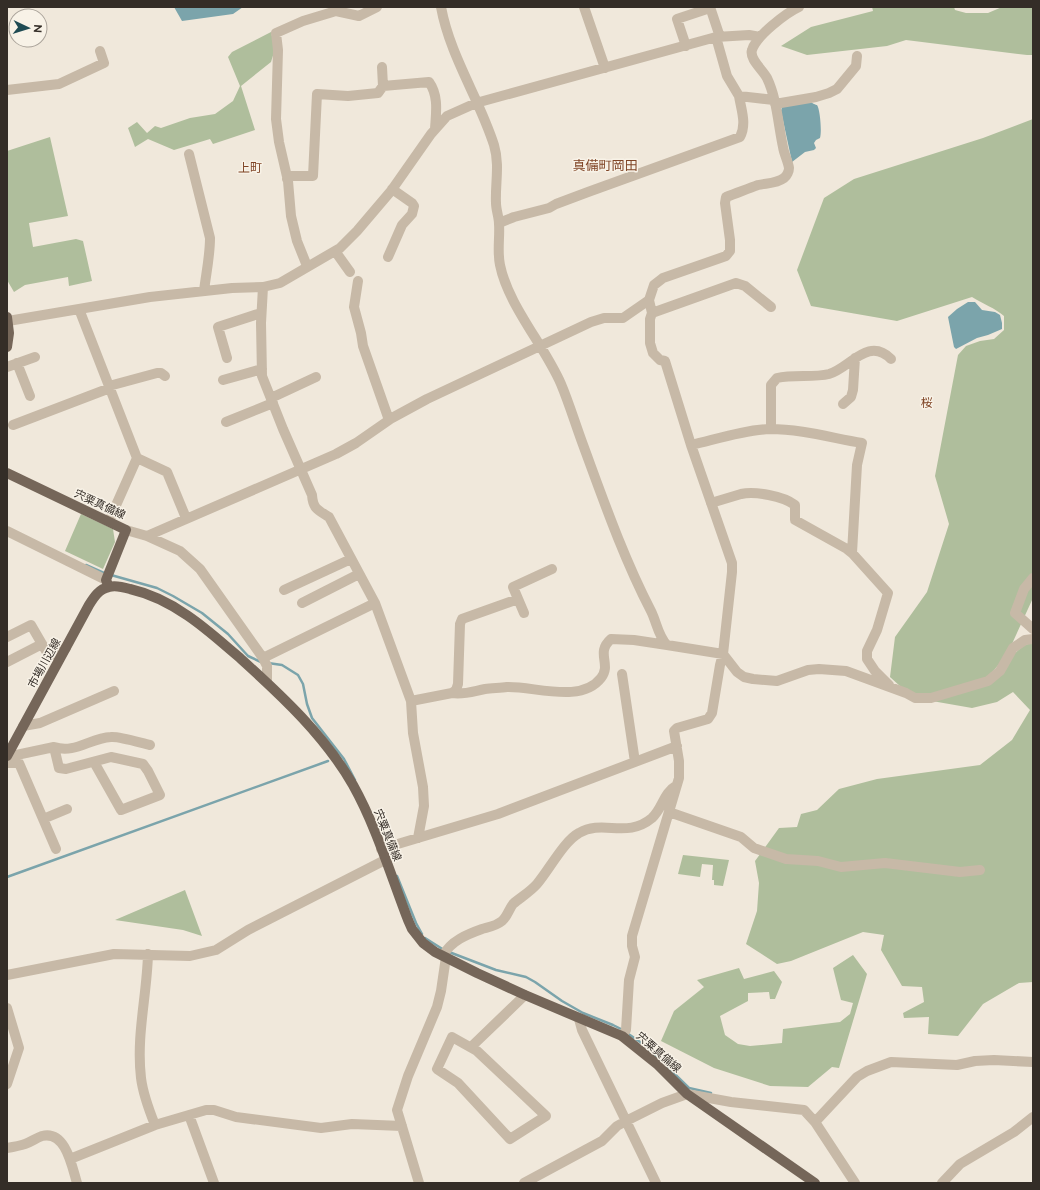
<svg xmlns="http://www.w3.org/2000/svg" width="1040" height="1190" viewBox="0 0 1040 1190" font-family="Raleway,'Noto Sans JP',sans-serif">
<rect width="100%" height="100%" fill="#f0e8db"/>
<path fill="#afbe9c" d="M 872,7 L 954,7 L 955,10 L 966,13 L 988,13 L 1002,7 L 1033,7 L 1033,55 L 1027,55 L 906,40 L 887,46 L 807,55 L 781,46 L 811,27 L 873,11 Z
M 271,32 L 275,49 L 271,62 L 241,86 L 255,130 L 213,144 L 210,139 L 174,150 L 148,139 L 135,147 L 128,128 L 137,122 L 147,133 L 155,126 L 161,128 L 190,118 L 215,114 L 233,101 L 240,86 L 228,57 L 232,52 Z
M 1033,119 L 1033,598 L 1011,646 L 1001,662 L 987,678 L 931,696 L 916,696 L 901,687 L 890,677 L 895,637 L 927,592 L 949,524 L 935,476 L 958,355 L 966,346 L 980,341 L 994,339 L 1004,330 L 1004,316 C 995,308 983,304 972,297 L 897,321 L 811,306 L 797,270 L 824,198 L 854,179 L 983,138 Z
M 50,137 L 68,216 L 29,223 L 33,247 L 76,239 L 83,241 L 92,281 L 69,286 L 68,277 L 25,285 L 14,292 L 7,280 L 7,151 Z
M 81,514 L 113,529 L 115,542 L 103,569 L 65,551 Z
M 1033,643 L 1033,982 L 1019,983 L 983,1004 L 958,1036 L 928,1034 L 929,1017 L 904,1018 L 903,1013 L 924,1002 L 922,987 L 902,986 L 881,950 L 884,935 L 863,932 L 791,961 L 777,964 L 746,944 L 757,911 L 759,883 L 755,861 L 779,828 L 797,827 L 801,814 L 817,810 L 839,789 L 877,779 L 980,765 L 1012,740 L 1030,710 L 1013,692 L 997,702 L 972,708 L 932,701 L 990,684 L 1014,654 L 1024,645 Z
M 683,855 L 729,860 L 723,886 L 714,885 L 714,880 L 712,880 L 713,865 L 702,864 L 700,877 L 678,874 Z
M 185,890 L 202,936 L 183,930 L 115,920 Z
M 853,955 L 867,974 L 839,1068 L 832,1067 L 808,1087 L 770,1086 L 714,1068 L 661,1041 L 674,1011 L 704,987 L 697,980 L 739,968 L 744,979 L 774,971 L 782,982 L 775,999 L 770,999 L 769,992 L 748,993 L 748,1001 L 720,1016 L 725,1035 L 738,1044 L 750,1046 L 782,1043 L 783,1029 L 840,1022 L 850,1014 L 853,1003 L 841,1000 L 833,968 Z"/>
<path fill="#7ba4ab" d="M 174,7 L 243,7 L 233,14 L 182,21 Z
M 811,102 C 812,103 816,105 817,105 C 820,109 822,132 820,138 L 816,140 L 814,143 L 816,148 L 814,150 L 805,152 L 792,162 L 781,111 L 782,107 Z
M 968,302 L 975,302 L 982,310 L 995,312 L 1000,315 L 1002,323 L 1002,329 L 988,335 L 977,338 L 956,349 L 954,347 L 948,317 L 957,309 Z"/>
<g fill="none" stroke-linecap="round" stroke-linejoin="round">
<path stroke="#7ba4ab" stroke-width="2.5" d="M 86,565 L 104,573
M 111,575 L 157,588 L 173,596 L 202,613 L 228,634 L 248,656 L 261,662
M 268,663 L 282,665 L 298,675 L 303,684 L 307,704 L 312,718 L 344,759 L 355,780
M 397,876 L 416,923 L 422,934
M 7,877 L 328,761
M 425,938 L 444,950
M 449,952 L 496,970 L 526,977 L 535,982 L 562,1001 L 583,1013 L 613,1025 L 623,1030
M 627,1033 L 646,1046 L 689,1088 L 711,1093"/>
<path stroke="#c7b9a7" stroke-width="10" d="M 441,7 C 450,56 479,98 494,145 C 500,165 495,184 496,203 C 496,210 499,217 499,224 C 500,238 497,251 500,265 C 508,305 544,345 561,384 C 569,403 575,423 582,442 C 603,499 623,557 651,611 C 657,623 658,636 667,645 L 723,654 L 737,672 L 744,677 L 753,679 L 777,681 L 808,670 L 819,669 L 846,671 L 906,693 L 915,698 L 931,698 L 988,681 L 1000,671 L 1013,648 L 1025,640 L 1033,639
M 584,7 L 605,68
M 710,7 L 720,37
M 716,37 L 727,76 L 739,96 L 774,100
M 686,46 L 677,19 L 710,8
M 382,67 L 383,86
M 7,90 L 59,84 L 104,63 L 100,51
M 775,104 L 816,97 L 829,93 L 837,89 L 856,66 L 857,56
M 189,154 L 210,238 C 210,256 206,274 204,291
M 287,179 L 291,176 L 313,176 L 317,94 L 348,96 L 378,93 L 383,86 L 429,82 C 439,96 436,113 435,129
M 499,223 L 514,217 L 549,208 L 556,204 L 588,192 L 740,137 C 747,124 741,109 739,96
M 335,251 L 350,272
M 388,257 L 402,225 L 412,214 L 414,206 L 412,203 L 392,189
M 307,266 L 297,241 L 291,216 L 288,181 L 279,142 L 276,119 L 278,50 L 276,33 L 303,21 L 336,11 L 359,16 L 377,7
M 358,281 L 354,307 L 361,333 L 363,346 L 389,420
M 263,287 L 261,323 L 262,376 L 283,429 L 312,495 C 313,509 318,510 329,517 L 375,603 L 411,701 L 413,733 L 423,787 L 424,806 L 418,838
M 79,309 L 137,458 L 109,521
M 652,313 L 736,283 L 745,286 L 771,307
M 8,321 L 150,297 L 232,288 L 263,287 L 280,283 L 340,248 L 357,231 L 391,191 L 431,134 L 447,116 L 476,103 L 716,37 L 749,35 L 760,37
M 227,358 L 218,327 L 261,313
M 17,363 L 30,396
M 7,367 L 35,357
M 223,380 L 262,369
M 109,386 L 157,373 L 161,373 L 165,376
M 271,398 L 316,377
M 843,404 L 851,397 L 853,390 L 855,358
M 226,422 L 273,403
M 13,425 L 110,388
M 771,429 L 771,385 L 777,378 C 794,374 813,378 829,374 C 850,368 868,336 891,359
M 691,445 C 717,439 744,430 770,429 C 801,429 832,438 862,443 L 857,465 L 852,553
M 137,458 L 167,472 L 186,518
M 711,503 C 721,500 731,497 741,494 C 755,491 783,496 795,505 L 795,520 L 847,549 L 852,553 L 888,593 L 877,630 L 867,651 L 867,659 L 875,671 L 889,685
M 126,530 L 147,536 L 180,551 L 200,569 L 263,658 L 267,666 L 267,682
M 7,531 L 106,580
M 147,536 L 336,454 L 356,443 L 392,418 L 427,399 L 591,322 L 604,318 L 623,318 L 649,300
M 1033,578 L 1024,589 L 1015,613 L 1033,629
M 284,590 L 351,559
M 302,603 L 359,574
M 524,613 L 513,587 L 552,569
M 7,637 L 31,625 L 49,656 L 66,648
M 263,658 L 375,603
M 7,662 L 42,644
M 622,674 L 635,762
M 452,693 C 464,695 474,691 485,689 C 492,688 500,688 507,687 C 534,686 581,704 601,678 C 612,664 595,653 611,639 L 634,640 L 667,645
M 411,701 L 452,693 L 456,690 L 458,684 L 460,624 L 462,619 L 518,599
M 23,726 L 40,723 L 114,691
M 54,747 C 75,754 90,738 111,737 C 119,736 141,743 150,745
M 7,757 L 54,747 L 59,768 L 66,769 L 111,757 L 143,764 L 148,771 L 160,795 L 121,810 L 94,762
M 7,763 L 19,763 L 56,849
M 669,812 L 741,837 L 754,848 L 786,859 L 818,861 L 841,867 L 885,863 L 960,872 L 980,870
M 43,819 L 67,809
M 381,849 L 498,814 L 677,746
M 148,954 C 147,995 136,1036 141,1078 C 143,1094 149,1110 155,1125
M 443,956 C 450,941 468,934 482,929 C 489,927 496,926 502,921 C 507,917 509,909 513,904 C 521,897 530,892 537,884 C 549,870 564,841 579,833 C 603,819 627,839 652,818 C 663,808 663,793 677,785
M 7,975 L 114,954 L 190,956 L 216,950 L 248,930 L 385,860
M 7,1008 L 19,1048 L 7,1084
M 579,1019 L 582,1030 L 656,1183
M 622,1036 L 626,1030 L 629,980 L 635,957 L 632,946 L 632,936 L 679,778 L 679,761 L 674,731 L 677,728 L 708,719 L 712,713 L 720,665 L 723,654 L 732,572 L 732,563 L 691,445 L 665,361 L 660,360 L 653,353 L 650,343 L 650,319 L 652,313 L 649,300 L 654,285 L 663,278 L 726,256 L 730,251 L 730,240 L 725,203 L 726,197 C 737,193 747,189 758,185 C 766,183 776,184 784,178 C 787,176 789,171 789,168 C 788,161 784,154 783,147 C 778,124 777,99 767,78 C 763,70 749,59 752,50 C 756,36 786,13 799,7
M 452,1037 L 477,1051 L 546,1116 L 510,1139 L 458,1083 L 437,1069 Z
M 471,1047 L 525,995
M 189,1115 L 214,1183
M 815,1122 L 857,1077 L 867,1071 L 891,1062 L 957,1065 L 975,1061 L 994,1060 L 1033,1062
M 7,1148 C 13,1147 19,1146 25,1144 C 31,1142 36,1138 42,1136 C 66,1130 72,1167 77,1183
M 70,1159 L 155,1125 L 206,1110 L 214,1110 L 236,1117 L 321,1128 L 352,1124 L 402,1126
M 419,1183 L 397,1110 L 408,1076 L 437,1007 L 441,991 L 446,957
M 524,1183 L 602,1141 L 617,1126 L 626,1121 L 662,1103 L 687,1094 L 731,1102 L 804,1110 L 815,1122 L 855,1183
M 942,1183 L 960,1164 L 1014,1132 L 1033,1117"/>
<path stroke="#756659" stroke-width="10" d="M 7,317 L 9,333 L 7,347
M 7,473 L 126,530 L 106,580 L 109,587
M 7,756 L 89,605 C 94,597 99,589 109,587 C 115,585 123,587 130,589 C 174,599 208,630 241,659 C 282,696 325,736 353,785 C 376,826 391,876 408,920 L 412,929 L 423,943 L 435,952 L 477,973 L 525,995 L 622,1036 L 657,1064 L 687,1094 L 815,1183"/>
</g>
<g text-anchor="middle" stroke-width="3" stroke-linejoin="round" paint-order="stroke">
<g font-size="11" fill="#342d27" stroke="#f8f2e7">
<text transform="translate(100 504) rotate(25)" y="4">宍粟真備線</text>
<text transform="translate(44 663) rotate(-61)" y="4">市場川辺線</text>
<text transform="translate(388 835) rotate(68)" y="4">宍粟真備線</text>
<text transform="translate(659 1052) rotate(41)" y="4">宍粟真備線</text>
</g>
<g font-size="12" fill="#7f4425" stroke="#f8f2e7">
<text x="250" y="172">上町</text>
<text x="927" y="407">桜</text>
</g>
<g font-size="13" fill="#7f4425" stroke="#f8f2e7">
<text x="605" y="170">真備町岡田</text>
</g>
</g>
<rect width="1040" height="1190" fill="none" stroke="#342d27" stroke-width="16"/>
<g transform="translate(28 28) rotate(94)"><circle r="19" fill="#f8f2e7" stroke="#aaa39a"/>
<path d="M0-3L7 15L0 10L-7 15Z" fill="#1f4b53"/>
<text y="-6" font-size="11" font-weight="bold" text-anchor="middle" fill="#342d27">N</text>
</g>
</svg>
